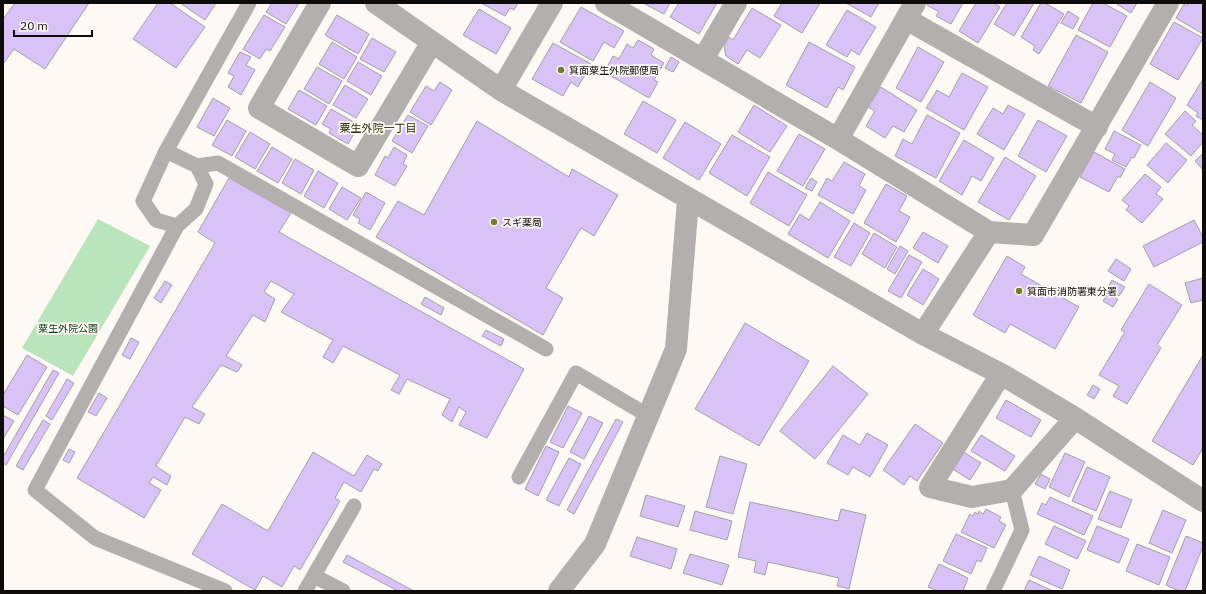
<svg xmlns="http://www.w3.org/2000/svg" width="1206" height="594" viewBox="0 0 1206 594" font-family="'IBM Plex Sans','Noto Sans JP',sans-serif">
<rect width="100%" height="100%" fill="#fef9f5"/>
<path fill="#b9e4bc" d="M 98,219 L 150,246 L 73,376 L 22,348 Z"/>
<path fill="#d8c2f6" stroke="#a3a1a6" d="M 15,3 L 89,3 L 45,69 L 14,49 L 3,64 L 3,19 Z
M 158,3 L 170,3 L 205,27 L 176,68 L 133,39 Z
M 180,3 L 216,3 L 205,20 Z
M 272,3 L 299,3 L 286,24 L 266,12 Z
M 481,3 L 518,3 L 514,10 L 510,8 L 505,16 Z
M 643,3 L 670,3 L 664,14 Z
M 679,3 L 717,3 L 699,34 L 670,17 Z
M 782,3 L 820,3 L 802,33 L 774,16 Z
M 846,3 L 879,3 L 871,17 Z
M 928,3 L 963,3 L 951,24 L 936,16 L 939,12 L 927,5 Z
M 976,3 L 994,3 L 1000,7 L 978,43 L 959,31 Z
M 1007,3 L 1034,3 L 1014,36 L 994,24 Z
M 1041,3 L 1045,3 L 1064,14 L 1039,54 L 1033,50 L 1035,46 L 1021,37 Z
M 1093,3 L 1103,3 L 1127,16 L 1110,47 L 1078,30 Z
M 1115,3 L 1137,3 L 1131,13 Z
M 1188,3 L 1203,3 L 1203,34 L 1176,18 L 1184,4 L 1187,6 Z
M 581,7 L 624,31 L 614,48 L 604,42 L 593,61 L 560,42 Z
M 752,8 L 781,25 L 760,58 L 747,50 L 738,64 L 726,56 L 724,46 L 729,37 L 733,40 Z
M 479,9 L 511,28 L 496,54 L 463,35 Z
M 847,10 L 876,27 L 859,55 L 851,50 L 847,57 L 826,45 Z
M 1068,11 L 1079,18 L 1073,29 L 1061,23 Z
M 264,15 L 285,27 L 270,51 L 266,49 L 260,59 L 243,49 Z
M 337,15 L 369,34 L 358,54 L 325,35 Z
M 1174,22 L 1203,38 L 1178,80 L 1150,64 Z
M 1076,35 L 1108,52 L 1081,103 L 1048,86 Z
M 372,38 L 396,52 L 384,72 L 360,59 Z
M 638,40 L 654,49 L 651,55 L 664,63 L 654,80 L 658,82 L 649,98 L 604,72 L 613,56 L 619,59 L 627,44 L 633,48 Z
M 332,42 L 357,57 L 344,79 L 319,64 Z
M 809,42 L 855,67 L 843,90 L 838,87 L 827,108 L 786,85 Z
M 553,43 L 591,64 L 578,87 L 571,82 L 563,96 L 532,79 Z
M 918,47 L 944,62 L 921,102 L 896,88 Z
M 240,52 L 251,57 L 246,65 L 255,70 L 241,95 L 228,87 L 234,76 L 228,73 Z
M 671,57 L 679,62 L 673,72 L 665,68 Z
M 358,62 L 382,76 L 371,95 L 347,81 Z
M 317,67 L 342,81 L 329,104 L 304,89 Z
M 962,73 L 988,87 L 964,130 L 926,108 L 937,90 L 949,97 Z
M 1203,79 L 1203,120 L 1196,116 L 1198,113 L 1187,105 Z
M 440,82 L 452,90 L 431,125 L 410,112 L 426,86 L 434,91 Z
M 1150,82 L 1176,98 L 1148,146 L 1122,130 Z
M 345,85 L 368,99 L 356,118 L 333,105 Z
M 881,87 L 917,110 L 904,132 L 893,126 L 885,138 L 866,126 L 875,111 L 868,107 Z
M 299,90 L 327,106 L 316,125 L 288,109 Z
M 213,98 L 230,108 L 214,136 L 197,127 Z
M 643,101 L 676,120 L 657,153 L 624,134 Z
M 754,105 L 787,126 L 770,152 L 738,132 Z
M 1008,105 L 1025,114 L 1004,150 L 977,134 L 993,108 L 1003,114 Z
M 331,109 L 359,125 L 348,144 L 329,133 L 331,129 L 322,124 Z
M 1185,111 L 1196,121 L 1192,125 L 1203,135 L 1203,142 L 1191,156 L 1165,134 Z
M 408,115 L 428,126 L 412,153 L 392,141 Z
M 927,115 L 960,133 L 936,178 L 895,156 L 903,139 L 912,144 Z
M 227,120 L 246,131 L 232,156 L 212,145 Z
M 1038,120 L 1067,136 L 1046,172 L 1018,156 Z
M 477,121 L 569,177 L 572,169 L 618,195 L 594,236 L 581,228 L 546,288 L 563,298 L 543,335 L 376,237 L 398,201 L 424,215 Z
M 685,122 L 721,144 L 699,180 L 663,158 Z
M 1114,131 L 1141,145 L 1134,158 L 1132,157 L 1126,167 L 1112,160 L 1115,154 L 1105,149 Z
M 250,132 L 270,144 L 255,169 L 235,157 Z
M 799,134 L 825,149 L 803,186 L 777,171 Z
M 732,135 L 770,157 L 747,196 L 709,173 Z
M 964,140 L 994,158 L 981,181 L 972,176 L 962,195 L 939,181 Z
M 1166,143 L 1187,160 L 1168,183 L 1147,165 Z
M 272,147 L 292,159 L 278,183 L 257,171 Z
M 394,147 L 407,155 L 403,164 L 407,166 L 395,186 L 375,175 L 385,156 L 388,158 Z
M 1094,152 L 1125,169 L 1120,178 L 1118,176 L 1109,192 L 1080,177 Z
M 1203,153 L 1203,170 L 1195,161 Z
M 1005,157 L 1036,176 L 1009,220 L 978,202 Z
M 295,159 L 314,170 L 301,194 L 282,183 Z
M 844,162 L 865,174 L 859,186 L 866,190 L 853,214 L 818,195 L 827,178 L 832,181 Z
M 318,171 L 338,183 L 324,208 L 304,196 Z
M 768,172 L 807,195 L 789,226 L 750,203 Z
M 1145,174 L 1161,187 L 1156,194 L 1163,199 L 1142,223 L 1126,210 L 1129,206 L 1122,200 Z
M 229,178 L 291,213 L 279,232 L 524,369 L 487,438 L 459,425 L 466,412 L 459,407 L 452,422 L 442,415 L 450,399 L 407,379 L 399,394 L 391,390 L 400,375 L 343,346 L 333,363 L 323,357 L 333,340 L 281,312 L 294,294 L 271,281 L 264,292 L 275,299 L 265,322 L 253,315 L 226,356 L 242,365 L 237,372 L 221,365 L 192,407 L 205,414 L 199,424 L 185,417 L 156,466 L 171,476 L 167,485 L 153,477 L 149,483 L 161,490 L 144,518 L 77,478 L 215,243 L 198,232 Z
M 811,178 L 817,182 L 812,191 L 805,188 Z
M 886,184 L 907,196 L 899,211 L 910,217 L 896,242 L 864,223 Z
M 342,187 L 361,198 L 347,220 L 329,209 Z
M 366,192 L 385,203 L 370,230 L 358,223 L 360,219 L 353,215 Z
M 820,202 L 850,221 L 828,258 L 788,234 L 800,214 L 809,220 Z
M 1194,220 L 1203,237 L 1203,242 L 1154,267 L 1143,246 Z
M 854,223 L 870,233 L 851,266 L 834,257 Z
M 923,232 L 948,246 L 938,263 L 913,248 Z
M 874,233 L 897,247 L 885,268 L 862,254 Z
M 900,246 L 908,251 L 895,274 L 887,269 Z
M 909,255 L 922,262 L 901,298 L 888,291 Z
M 1007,256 L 1025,267 L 1021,274 L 1079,307 L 1055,349 L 1010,324 L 1005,333 L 973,315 Z
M 1116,259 L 1131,269 L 1124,281 L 1108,271 Z
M 923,269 L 939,279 L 923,305 L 907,295 Z
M 1203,278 L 1203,300 L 1191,303 L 1185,283 Z
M 1112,280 L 1125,287 L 1119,296 L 1107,289 Z
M 165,281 L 172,285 L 161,303 L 154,298 Z
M 1149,284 L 1182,305 L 1157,345 L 1161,348 L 1127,404 L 1113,396 L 1119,386 L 1099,375 L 1125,332 L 1121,330 Z
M 1108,293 L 1118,299 L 1113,307 L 1103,301 Z
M 425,297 L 444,308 L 441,315 L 421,304 Z
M 745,323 L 809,361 L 759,446 L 695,409 Z
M 486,330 L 504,339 L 501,346 L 482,336 Z
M 131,338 L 139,342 L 130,359 L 122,355 Z
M 27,355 L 47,367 L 18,415 L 3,406 L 3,395 Z
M 1203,355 L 1203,448 L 1193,465 L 1152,441 Z
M 833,366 L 868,394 L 815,459 L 780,431 Z
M 53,370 L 59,373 L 6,465 L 3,463 L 3,457 Z
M 67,379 L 74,383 L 52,420 L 46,416 Z
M 1093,385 L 1100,389 L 1094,399 L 1087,395 Z
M 99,393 L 107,398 L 96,416 L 88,412 Z
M 1006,400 L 1041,420 L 1031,437 L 996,418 Z
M 568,406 L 582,413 L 563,448 L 550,442 Z
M 3,415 L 14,421 L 3,439 Z
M 589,416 L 603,423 L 584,459 L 570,452 Z
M 616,419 L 623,422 L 574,514 L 567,510 Z
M 43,420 L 50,424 L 23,470 L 16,466 Z
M 915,424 L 943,443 L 917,481 L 910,476 L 904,485 L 883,470 Z
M 867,433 L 888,445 L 870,477 L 853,467 L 848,475 L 827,463 L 843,435 L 860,445 Z
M 981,435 L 1015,456 L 1005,471 L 971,451 Z
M 546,446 L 559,452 L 538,496 L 525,489 Z
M 69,449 L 75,452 L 69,463 L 63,460 Z
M 962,451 L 981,463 L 970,480 L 951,468 Z
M 313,452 L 354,476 L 367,455 L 382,464 L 378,471 L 374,469 L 361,492 L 344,482 L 335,498 L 340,501 L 300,570 L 294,566 L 282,587 L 263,576 L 255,590 L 192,554 L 222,504 L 268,531 Z
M 1065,453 L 1085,462 L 1069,497 L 1049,487 Z
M 720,456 L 747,464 L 733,514 L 706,507 Z
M 569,458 L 581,464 L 559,506 L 546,500 Z
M 1087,467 L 1110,477 L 1096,511 L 1072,501 Z
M 1041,474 L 1050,479 L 1045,489 L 1035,484 Z
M 1110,491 L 1132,500 L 1121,528 L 1098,519 Z
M 646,495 L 685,506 L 678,527 L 640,516 Z
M 1050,497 L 1093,516 L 1084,535 L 1037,514 L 1042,503 L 1046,505 Z
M 750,502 L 838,521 L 841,509 L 866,515 L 849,589 L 837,586 L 839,578 L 768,562 L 765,575 L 754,572 L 756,561 L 738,557 Z
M 986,509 L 1001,517 L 999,521 L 1006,525 L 994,548 L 961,532 L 970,514 L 973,516 L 975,512 L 978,514 L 979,511 L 983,514 Z
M 1163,510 L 1186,520 L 1172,553 L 1149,543 Z
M 695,511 L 732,521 L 727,540 L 690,530 Z
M 1054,526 L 1086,541 L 1077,559 L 1045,544 Z
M 1097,526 L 1129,539 L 1119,563 L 1087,550 Z
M 956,534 L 987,548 L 981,562 L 977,560 L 971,574 L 943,561 Z
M 1186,536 L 1203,543 L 1203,546 L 1185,591 L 1179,591 L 1166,585 Z
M 637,537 L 677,549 L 671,569 L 630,556 Z
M 1137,544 L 1170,557 L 1159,585 L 1126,571 Z
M 690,554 L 729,565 L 722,585 L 683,573 Z
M 347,555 L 414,591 L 398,591 L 343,562 Z
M 1039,556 L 1070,570 L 1062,589 L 1030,575 Z
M 939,564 L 968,578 L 963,591 L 938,591 L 928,587 Z
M 1029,580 L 1053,591 L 1024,591 Z"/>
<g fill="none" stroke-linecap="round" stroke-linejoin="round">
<path stroke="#b2afae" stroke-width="15" d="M 166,151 L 197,166 L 206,184 L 196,209 L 177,226 L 156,220 L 143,201 L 166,151 L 249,3
M 197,166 L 218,163 L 546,349
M 177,226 L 35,490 L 95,538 L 225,591
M 519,477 L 576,373 L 647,415
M 314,576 L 343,591
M 305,591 L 354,506
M 993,591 L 1022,530 L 1012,490"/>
<path stroke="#b2afae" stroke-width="22" d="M 320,3 L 259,108 L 358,166 L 432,42
M 376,3 L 501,90 L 923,334 L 1001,374 L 1075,418 L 1203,501
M 606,3 L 838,139 L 989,232
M 906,19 L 1097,127
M 703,59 L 736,3
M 501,90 L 552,3
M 838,139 L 915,3
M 923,334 L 989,232 L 1033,235 L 1168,3
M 1001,374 L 930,487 L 972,497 L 1012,490 L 1075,418
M 559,591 L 595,544 L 676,349 L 688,200"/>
</g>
<g fill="#737e29" stroke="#fef9f5" stroke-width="1.5">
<circle cx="561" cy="70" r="4"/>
<circle cx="494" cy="222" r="4"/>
<circle cx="1019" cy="291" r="4"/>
</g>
<g text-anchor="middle" stroke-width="3.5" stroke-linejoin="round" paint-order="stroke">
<g font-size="10" fill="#0e0c0b" stroke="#fef9f5" text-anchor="start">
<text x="569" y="74">箕面粟生外院郵便局</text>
<text x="502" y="226">スギ薬局</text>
<text x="1027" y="295">箕面市消防署東分署</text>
</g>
<g font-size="10" fill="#104019" stroke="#fef9f5">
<text x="68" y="332">粟生外院公園</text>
</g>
<g font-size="11" fill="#292e05" stroke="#fef9f5">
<text x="378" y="132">粟生外院一丁目</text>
</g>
</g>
<rect width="1206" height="594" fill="none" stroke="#0e0c0b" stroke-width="8"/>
<path d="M14 30v6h78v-6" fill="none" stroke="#0e0c0b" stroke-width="2"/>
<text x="20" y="30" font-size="12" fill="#0e0c0b" stroke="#fef9f5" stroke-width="3" paint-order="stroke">20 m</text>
</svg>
